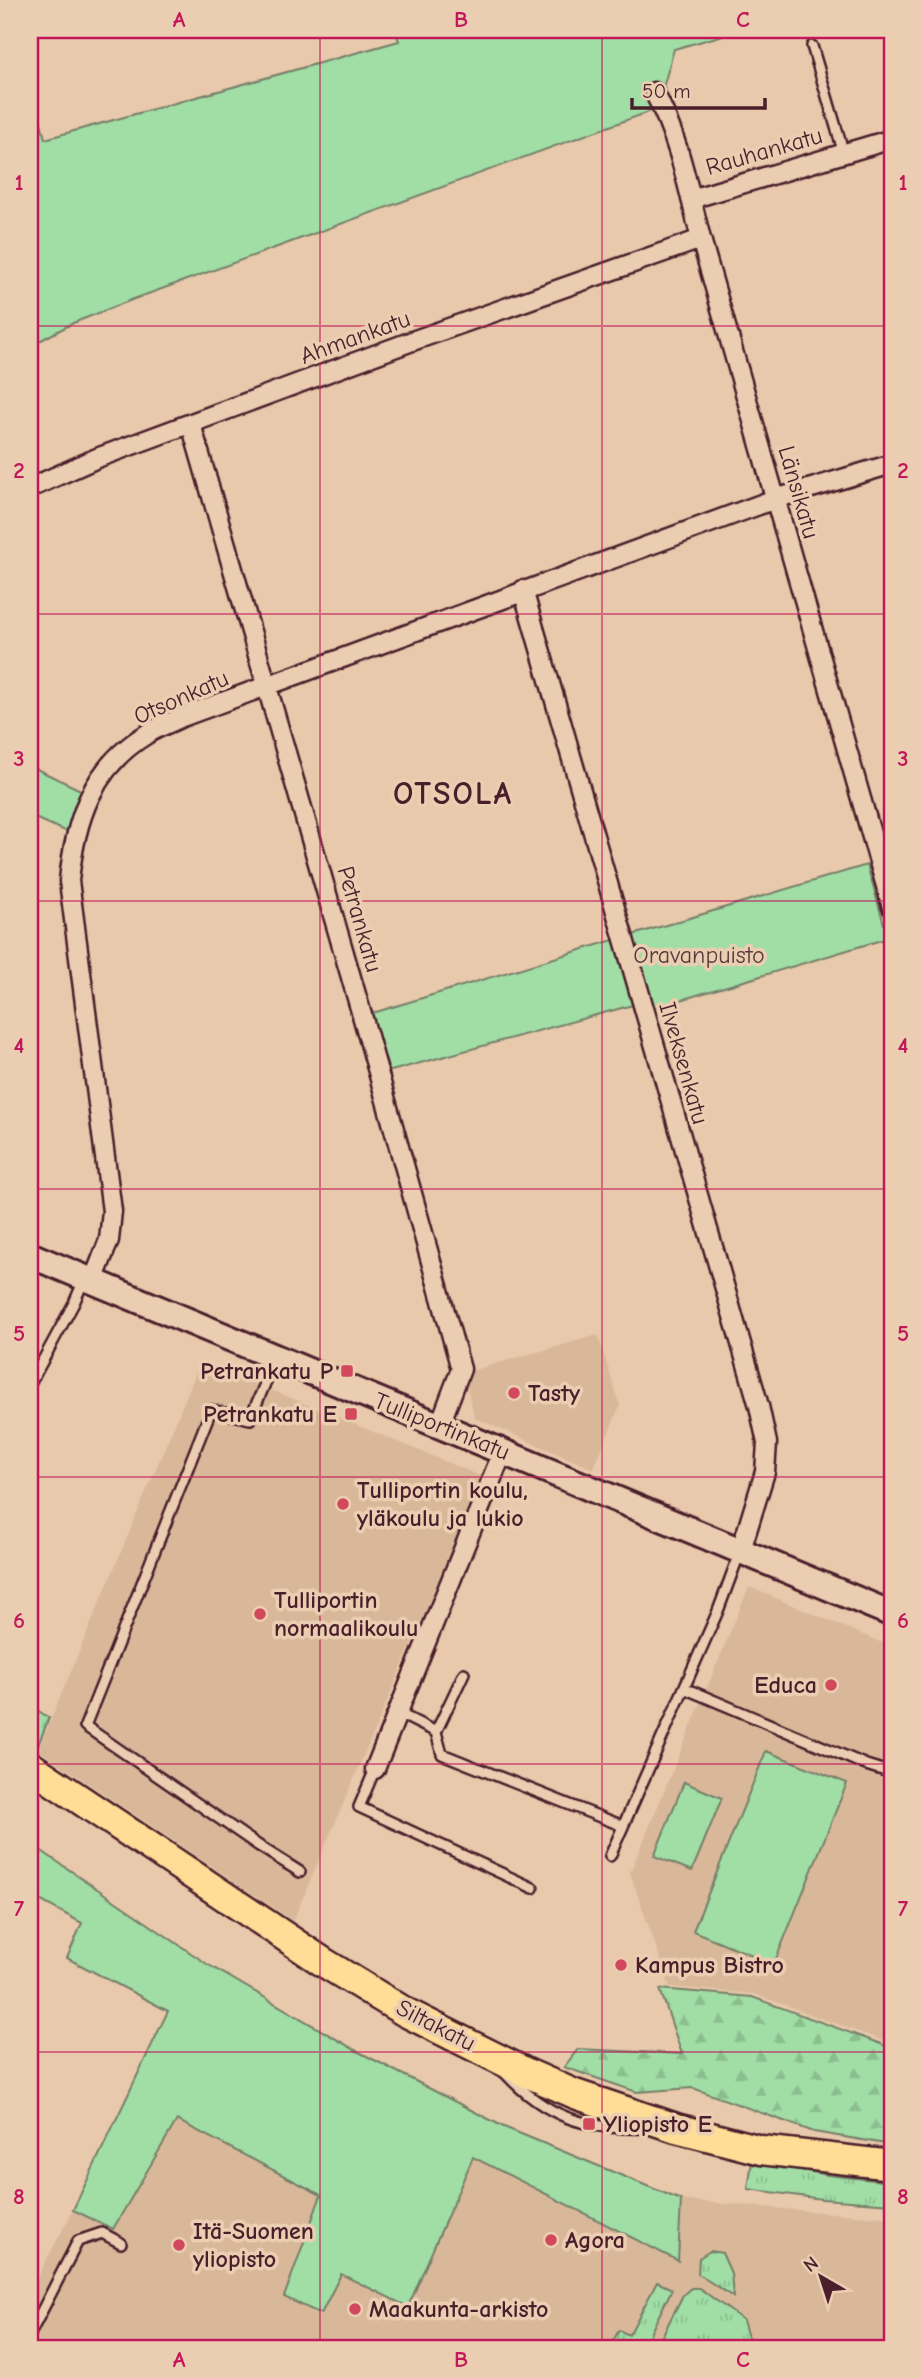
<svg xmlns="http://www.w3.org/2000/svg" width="922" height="2378" viewBox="0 0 922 2378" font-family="'Comic Neue',sans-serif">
<defs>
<pattern id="grass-tufts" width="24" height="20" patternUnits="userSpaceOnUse" patternTransform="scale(1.75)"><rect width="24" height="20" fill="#a0dea6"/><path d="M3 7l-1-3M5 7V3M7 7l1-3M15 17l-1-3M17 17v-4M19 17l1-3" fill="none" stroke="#8bbe8f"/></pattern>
<pattern id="forest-firs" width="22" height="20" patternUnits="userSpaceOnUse" patternTransform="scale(1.75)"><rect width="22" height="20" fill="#a0dea6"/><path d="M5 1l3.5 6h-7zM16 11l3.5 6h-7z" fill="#8bbe8f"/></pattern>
</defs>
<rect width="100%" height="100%" fill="#e8c9ab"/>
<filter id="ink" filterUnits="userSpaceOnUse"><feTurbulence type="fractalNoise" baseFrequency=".0143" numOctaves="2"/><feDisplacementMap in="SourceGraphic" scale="14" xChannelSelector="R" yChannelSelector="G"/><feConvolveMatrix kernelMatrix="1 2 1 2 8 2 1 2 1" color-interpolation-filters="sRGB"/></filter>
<g filter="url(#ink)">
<path fill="#d9b89a" d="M 598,1335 L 620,1406 L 593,1469 L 475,1418 L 463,1373 Z
M 201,1361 L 483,1477 L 293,1921 L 38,1750 Z
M 749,1587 L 892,1647 L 892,2044 L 754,1994 L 670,1987 L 630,1873 Z
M 176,2120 L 322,2195 L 284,2297 L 321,2314 L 341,2274 L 408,2306 L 473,2157 L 678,2261 L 681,2200 L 892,2218 L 892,2348 L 30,2348 L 30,2291 L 73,2210 L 113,2229 Z"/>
<path fill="url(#grass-tufts)" stroke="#757e68" stroke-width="2" d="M 752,2161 L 828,2175 L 892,2182 L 892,2204 L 822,2199 L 748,2189 Z
M 710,2251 L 722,2253 L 731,2273 L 733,2297 L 698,2274 L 699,2258 Z
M 657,2282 L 672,2289 L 643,2348 L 609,2348 L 619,2330 L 629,2335 Z
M 691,2288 L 699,2288 L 743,2320 L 751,2348 L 656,2348 L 683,2295 Z"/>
<path fill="url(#forest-firs)" stroke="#757e68" stroke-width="2" d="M 30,1705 L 49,1718 L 36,1750 L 30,1745 Z
M 660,1989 L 752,1997 L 892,2048 L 892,2145 L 814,2132 L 693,2088 L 637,2092 L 564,2067 L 578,2049 L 682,2054 Z"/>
<path fill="#a0dea6" stroke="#757e68" stroke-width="2" d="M 395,30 L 741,30 L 674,49 L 657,109 L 134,299 L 73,323 L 30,346 L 30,76 L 45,139 L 399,41 Z
M 30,766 L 85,792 L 70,833 L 30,816 Z
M 867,865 L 888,938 L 647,1010 L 626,937 Z
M 620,938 L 640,1003 L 380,1074 L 363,1016 Z
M 766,1751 L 847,1783 L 774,1964 L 693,1931 Z
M 684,1782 L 722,1798 L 692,1871 L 654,1856 Z
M 30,1843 L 207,1964 L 357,2051 L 504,2127 L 681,2200 L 678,2261 L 473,2157 L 408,2307 L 341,2274 L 321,2314 L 284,2297 L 321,2195 L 177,2120 L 113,2229 L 73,2210 L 168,2011 L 67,1958 L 82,1923 L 30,1895 Z"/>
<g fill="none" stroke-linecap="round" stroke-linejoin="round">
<defs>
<path id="lane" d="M 812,46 L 844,154
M 271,1357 L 267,1379 L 250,1419 L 211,1410 L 85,1726 L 259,1846 L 300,1872
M 30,1384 L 74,1303 L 84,1280
M 464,1673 L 436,1732 L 442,1754 L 623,1826
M 684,1688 L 866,1765 L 892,1773
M 398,1713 L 436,1732
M 375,1769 L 359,1807 L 533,1888
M 610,1856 L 718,1611 L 740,1552
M 506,2074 C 546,2117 586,2130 644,2128
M 30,2334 L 78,2241 L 102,2233 L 121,2243"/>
<path id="street" d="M 654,92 C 679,138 688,188 701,239 L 892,907
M 691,199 L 892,139
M 191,424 L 368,1036 L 461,1369 L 439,1427
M 30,488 L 97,458 L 415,340 L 701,239
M 523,590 L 759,1406 L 767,1443 L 765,1472 L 741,1550
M 93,1281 L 109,1240 L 112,1211 L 69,881 C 75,820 92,767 147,734 C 158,727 170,723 182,717 L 775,499 L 892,464
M 375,1769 L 503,1451"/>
<path id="secondary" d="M 30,1255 L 892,1614"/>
<path id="primary" d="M 30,1766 L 323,1962 L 405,2012 L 527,2073 L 575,2094 L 676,2128 L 761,2150 L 892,2165"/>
</defs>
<use href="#lane" stroke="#4a1f2b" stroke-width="14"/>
<use href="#street" stroke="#4a1f2b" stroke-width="23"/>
<use href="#secondary" stroke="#4a1f2b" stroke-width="30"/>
<use href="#primary" stroke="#4a1f2b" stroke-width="33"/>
<use href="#lane" stroke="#ebceb2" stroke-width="9"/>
<use href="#street" stroke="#ebceb2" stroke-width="18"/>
<use href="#secondary" stroke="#ebceb2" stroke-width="24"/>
<use href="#primary" stroke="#ffdd96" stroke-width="28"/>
</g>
</g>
<path fill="none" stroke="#c2185b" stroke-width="2" stroke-opacity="0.55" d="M 320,30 L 320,2348M 602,30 L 602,2348M 30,326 L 892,326M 30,614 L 892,614M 30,901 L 892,901M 30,1189 L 892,1189M 30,1477 L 892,1477M 30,1764 L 892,1764M 30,2052 L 892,2052"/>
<g fill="#d1495b" stroke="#ebceb2" stroke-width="2.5">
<rect x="340" y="1364" width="14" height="14" rx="3.5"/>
<circle cx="514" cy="1393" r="7"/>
<rect x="344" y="1407" width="14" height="14" rx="3.5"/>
<circle cx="343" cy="1504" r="7"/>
<circle cx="260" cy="1614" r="7"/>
<circle cx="831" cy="1685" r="7"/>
<circle cx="621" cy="1965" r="7"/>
<rect x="582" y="2117" width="14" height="14" rx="3.5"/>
<circle cx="551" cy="2240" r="7"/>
<circle cx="179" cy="2245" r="7"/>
<circle cx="355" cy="2309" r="7"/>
</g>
<g text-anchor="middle" stroke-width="7" stroke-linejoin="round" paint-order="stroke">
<g font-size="24" fill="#4a1f2b" stroke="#ebceb2">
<text transform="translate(764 151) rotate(-16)" y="8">Rauhankatu</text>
<text transform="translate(355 337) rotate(-20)" y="8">Ahmankatu</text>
<text transform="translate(799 492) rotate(74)" y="8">Länsikatu</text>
<text transform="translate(181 697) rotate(-24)" y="8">Otsonkatu</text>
<text transform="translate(360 919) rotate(74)" y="8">Petrankatu</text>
<text transform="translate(684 1063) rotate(74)" y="8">Ilveksenkatu</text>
<text transform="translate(442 1426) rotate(22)" y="8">Tulliportinkatu</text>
<text transform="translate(436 2025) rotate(27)" y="8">Siltakatu</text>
</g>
<g font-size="24" fill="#573c3d" stroke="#ebceb2">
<text x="699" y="963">Oravanpuisto</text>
</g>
<g font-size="24" font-weight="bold" fill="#4a1f2b" stroke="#ebceb2" text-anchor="start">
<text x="333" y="1379" text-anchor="end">Petrankatu P</text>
<text x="528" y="1401">Tasty</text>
<text x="337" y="1422" text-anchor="end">Petrankatu E</text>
<text x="357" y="1498">Tulliportin koulu,<tspan x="357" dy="28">yläkoulu ja lukio</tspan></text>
<text x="274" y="1608">Tulliportin<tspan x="274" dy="28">normaalikoulu</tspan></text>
<text x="817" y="1693" text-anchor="end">Educa</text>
<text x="635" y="1973">Kampus Bistro</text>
<text x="603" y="2132">Yliopisto E</text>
<text x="193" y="2239">Itä-Suomen<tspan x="193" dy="28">yliopisto</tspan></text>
<text x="565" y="2248">Agora</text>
<text x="369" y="2317">Maakunta-arkisto</text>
</g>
<g font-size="32" font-weight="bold" letter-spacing="2" fill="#4a1f2b" stroke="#ebceb2">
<text x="453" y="804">OTSOLA</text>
</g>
</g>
<rect width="922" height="2378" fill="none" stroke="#ebceb2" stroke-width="77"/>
<g transform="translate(821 2277) rotate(321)" stroke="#ebceb2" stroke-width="5" paint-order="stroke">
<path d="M0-5L12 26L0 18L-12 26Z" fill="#4a1f2b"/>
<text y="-10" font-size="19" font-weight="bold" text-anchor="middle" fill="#4a1f2b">N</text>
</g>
<path d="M632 98v10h133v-10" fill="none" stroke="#4a1f2b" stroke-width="3.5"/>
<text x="642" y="98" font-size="21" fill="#4a1f2b" stroke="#ebceb2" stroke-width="5" paint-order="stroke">50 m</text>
<rect x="38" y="38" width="846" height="2302" fill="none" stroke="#c2185b" stroke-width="2.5"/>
<g font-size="23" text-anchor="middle" font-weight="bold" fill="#c2185b">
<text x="179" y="27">A</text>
<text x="461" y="27">B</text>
<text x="743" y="27">C</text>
<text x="19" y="190">1</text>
<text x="903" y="190">1</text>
<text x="19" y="478">2</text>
<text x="903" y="478">2</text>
<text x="19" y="766">3</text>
<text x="903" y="766">3</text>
<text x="19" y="1053">4</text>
<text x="903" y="1053">4</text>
<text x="19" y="1341">5</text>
<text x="903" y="1341">5</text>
<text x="19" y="1628">6</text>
<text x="903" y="1628">6</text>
<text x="19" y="1916">7</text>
<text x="903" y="1916">7</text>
<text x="19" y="2204">8</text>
<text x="903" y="2204">8</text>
<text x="179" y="2367">A</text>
<text x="461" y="2367">B</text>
<text x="743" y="2367">C</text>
</g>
</svg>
